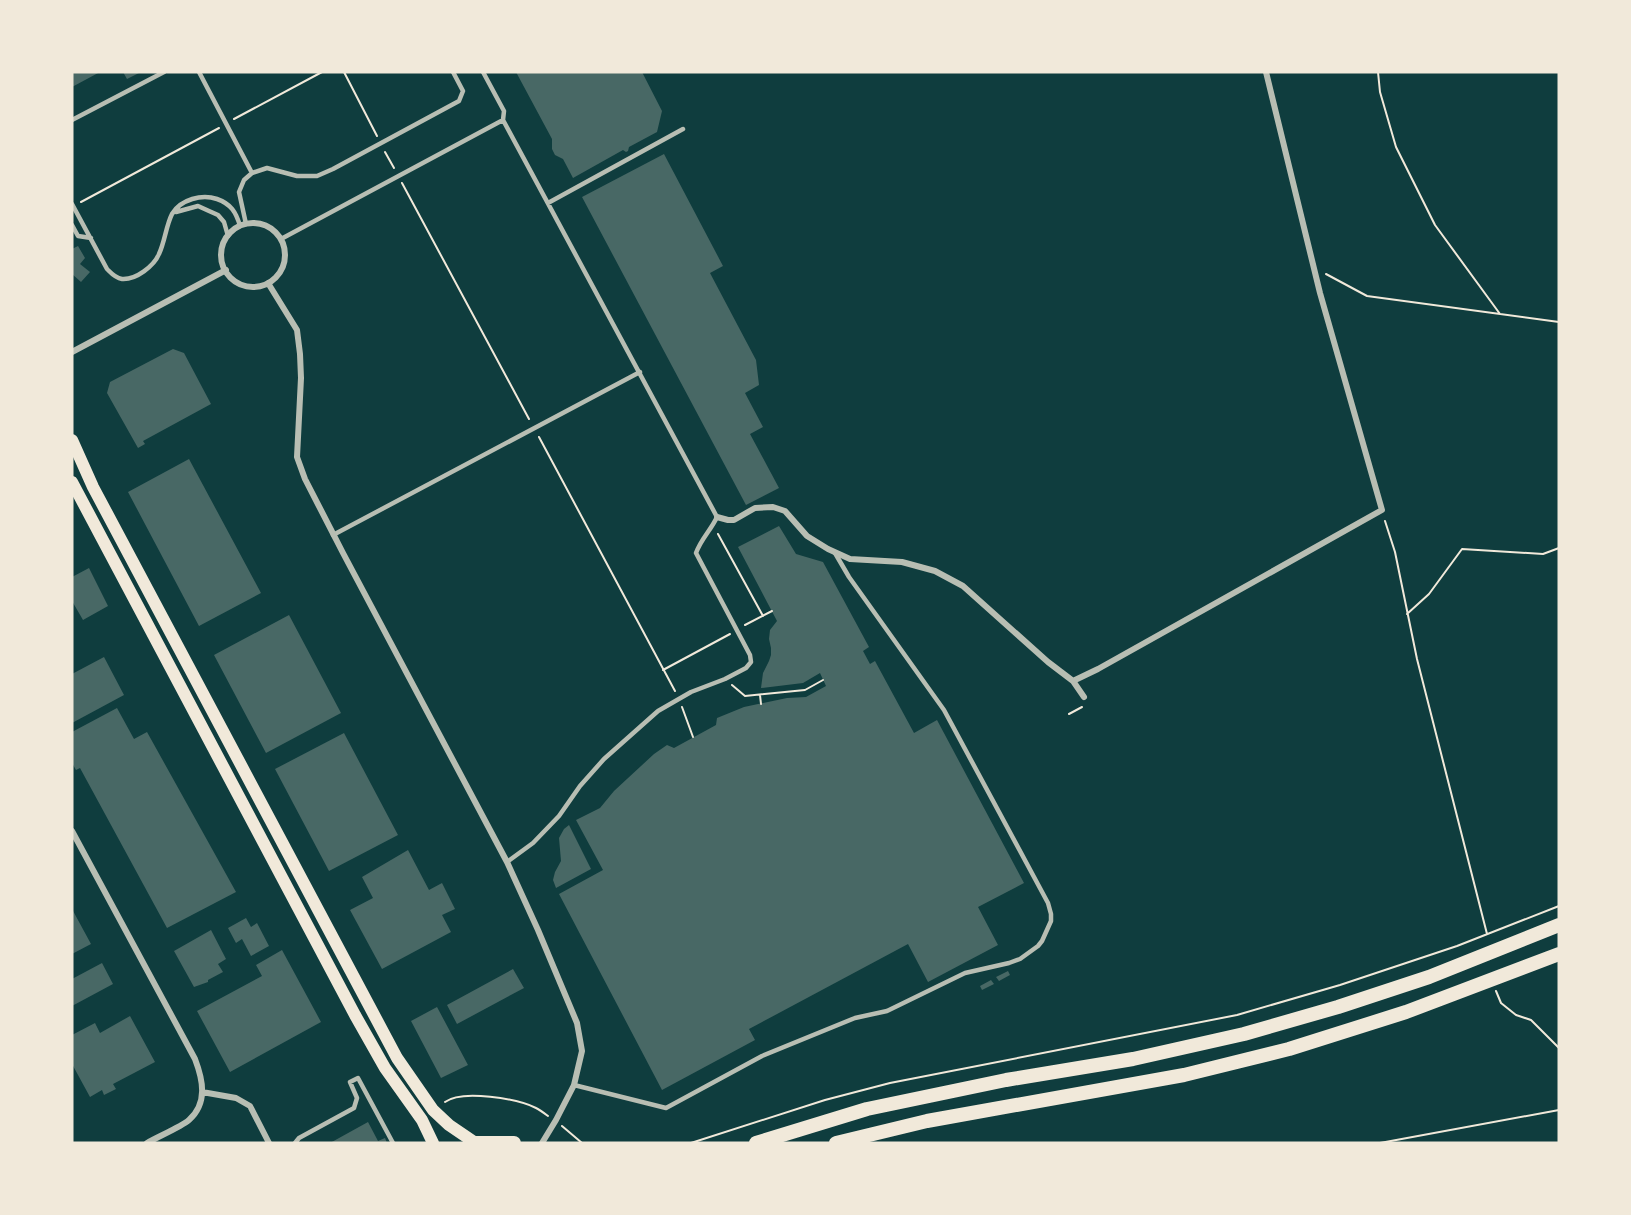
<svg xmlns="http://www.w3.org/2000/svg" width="1631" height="1215" viewBox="0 0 1631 1215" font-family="Poppins,sans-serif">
<rect width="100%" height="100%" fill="#0f3d3e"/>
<path fill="#486865" d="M 72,72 L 100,72 L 72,87 Z
M 123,72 L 141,72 L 127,79 Z
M 516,72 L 642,72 L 662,111 L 657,132 L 629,147 L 628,151 L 626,152 L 623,150 L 573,178 L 563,159 L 555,155 L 552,149 L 552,139 Z
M 664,154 L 723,266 L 710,273 L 756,360 L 759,385 L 745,393 L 763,427 L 750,434 L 779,488 L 746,505 L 582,197 Z
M 78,246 L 85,258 L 80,264 L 90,272 L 81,282 L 72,274 L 72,249 Z
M 173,349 L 184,353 L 211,404 L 143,441 L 145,444 L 138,448 L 107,393 L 110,382 Z
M 189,459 L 261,593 L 199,626 L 128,492 Z
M 779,526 L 796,554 L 823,562 L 869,647 L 863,651 L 870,664 L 875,661 L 914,733 L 937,720 L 1024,883 L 978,907 L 998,945 L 928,982 L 908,944 L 749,1029 L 755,1040 L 662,1090 L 559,894 L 603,870 L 576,820 L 600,808 L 614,791 L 654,754 L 667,745 L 674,748 L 716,725 L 717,718 L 744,707 L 787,698 L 806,697 L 826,686 L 820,673 L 803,683 L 761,688 L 763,673 L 769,661 L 771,655 L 771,648 L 769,639 L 770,630 L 777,621 L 738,547 Z
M 89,568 L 108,606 L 83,620 L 72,601 L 72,577 Z
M 289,615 L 341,713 L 266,753 L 214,655 Z
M 104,657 L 124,695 L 72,723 L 72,674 Z
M 117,708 L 134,739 L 147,732 L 236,892 L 167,928 L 80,768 L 76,770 L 72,763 L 72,732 Z
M 344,733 L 398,835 L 329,871 L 275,769 Z
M 569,825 L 591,869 L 556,888 L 553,880 L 555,872 L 561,861 L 559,838 L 564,829 Z
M 408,850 L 429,890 L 442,883 L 455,909 L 442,915 L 451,932 L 382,969 L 350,910 L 373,898 L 362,877 Z
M 72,909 L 91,944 L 72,954 Z
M 246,918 L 251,927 L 257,923 L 269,946 L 251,956 L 242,939 L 236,943 L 228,928 Z
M 211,930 L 226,959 L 218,964 L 223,972 L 208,980 L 208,982 L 194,987 L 174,951 Z
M 282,950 L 321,1022 L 230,1072 L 197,1011 L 262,976 L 256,965 Z
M 102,963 L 113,984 L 72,1006 L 72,979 Z
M 513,969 L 524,988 L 457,1024 L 447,1005 Z
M 1008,971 L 1010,975 L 999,981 L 996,977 Z
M 991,980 L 994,984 L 982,990 L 980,986 Z
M 437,1007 L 468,1065 L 441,1078 L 411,1021 Z
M 130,1016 L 155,1062 L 113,1084 L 116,1089 L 104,1095 L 102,1090 L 90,1097 L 72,1064 L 72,1035 L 95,1023 L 100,1033 Z
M 368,1122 L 378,1141 L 385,1138 L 387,1143 L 330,1143 Z"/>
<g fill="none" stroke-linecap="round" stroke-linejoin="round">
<path stroke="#f1e9da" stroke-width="2" d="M 344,72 L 377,136
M 1378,72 L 1380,92 L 1396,147 L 1435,225 L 1500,314
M 234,119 L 322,72
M 385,152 L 394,168
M 402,183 L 529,419
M 81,202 L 219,128
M 1326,274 L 1367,296 L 1559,322
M 539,437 L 675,691
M 1385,521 L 1395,552 L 1417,659 L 1487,934
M 718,534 L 763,616
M 1407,614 L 1429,594 L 1462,549 L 1543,554 L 1559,548
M 745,625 L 772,611
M 663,670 L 730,634
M 732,685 L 745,696 L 805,690 L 823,680
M 760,695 L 761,704
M 682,707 L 693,737
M 1069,714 L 1082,707
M 1496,991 L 1501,1003 L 1516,1015 L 1531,1020 L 1559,1048
M 445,1102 C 462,1089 518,1099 536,1108 C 540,1110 544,1113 548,1116
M 562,1126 L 582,1143
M 691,1143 L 825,1100 L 890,1083 L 1237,1015 L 1340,985 L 1457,946 L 1559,906
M 1380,1143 L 1559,1110"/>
<path stroke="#b8beb3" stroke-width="4.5" d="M 199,72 L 252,173
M 483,72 L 504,111 L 503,120 L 717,517 C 711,530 701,539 696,553 L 750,655 L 751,662 L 746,668 L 725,679 L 691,692 L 658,711 L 604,759 L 580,786 L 559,816 L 533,843 L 507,862
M 72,120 L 164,72
M 548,203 L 683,129
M 72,204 L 107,269 C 111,273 115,278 122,279 C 136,280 154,266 159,254 C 165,241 166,226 172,214 C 181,199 202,194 217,199 C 231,204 236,212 240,226
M 176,212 L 198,206 L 209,211 L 218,215 L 224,222 L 228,236
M 246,224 L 239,192 L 244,180 L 252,173 L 267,168 L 297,176 L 317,176 L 333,169 L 459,101 L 463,91 L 453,72
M 72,225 L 78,236 L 91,238
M 281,239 L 503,120
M 333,535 L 640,372
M 574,1085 L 666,1108 L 762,1056 L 855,1018 L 887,1011 L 965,973 L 1009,963 L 1020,959 L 1038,946 L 1042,941 L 1051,921 L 1051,914 L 1048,903 L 944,710 L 849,577 L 835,553
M 295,1143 L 299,1138 L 354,1108 L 357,1098 L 350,1082 L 358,1078 L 393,1143"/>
<path stroke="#b8beb3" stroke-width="6" d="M221 255a32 32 0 1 1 64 0a32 32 0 1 1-64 0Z
M 268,283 L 297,330 L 300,354 L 301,378 L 297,457 L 305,479 L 343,553 L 507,862 L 538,930 L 577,1023 L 582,1051 L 574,1085 L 556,1120 L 542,1143
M 72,352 L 226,270
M 717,517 L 728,520 L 734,520 L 755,508 L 773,507 L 785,511 L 807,536 L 828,549 L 850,559 L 902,562 L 935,571 L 963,586 L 1048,662 L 1073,681 L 1084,697
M 1073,681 L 1098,669 L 1382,510 L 1320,293 L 1266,72
M 72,831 L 195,1059 C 203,1080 208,1103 189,1120 C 181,1127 157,1137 147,1143
M 202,1092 L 236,1098 L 250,1106 L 269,1143"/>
<path stroke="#f1e9da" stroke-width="12" d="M 72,440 L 93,487 L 397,1058 L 433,1110 L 449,1125 L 474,1142
M 72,482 L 355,1015 L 385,1068 L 422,1120 L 433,1143"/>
<path stroke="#f1e9da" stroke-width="14" d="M 472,1143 L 514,1143
M 756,1143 L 867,1109 L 1006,1080 L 1133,1059 L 1244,1034 L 1338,1007 L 1429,977 L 1559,925
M 836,1143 L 927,1121 L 1184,1075 L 1289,1049 L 1406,1012 L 1559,954"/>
</g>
<rect width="1631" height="1215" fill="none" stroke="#f1e9da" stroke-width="147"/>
</svg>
